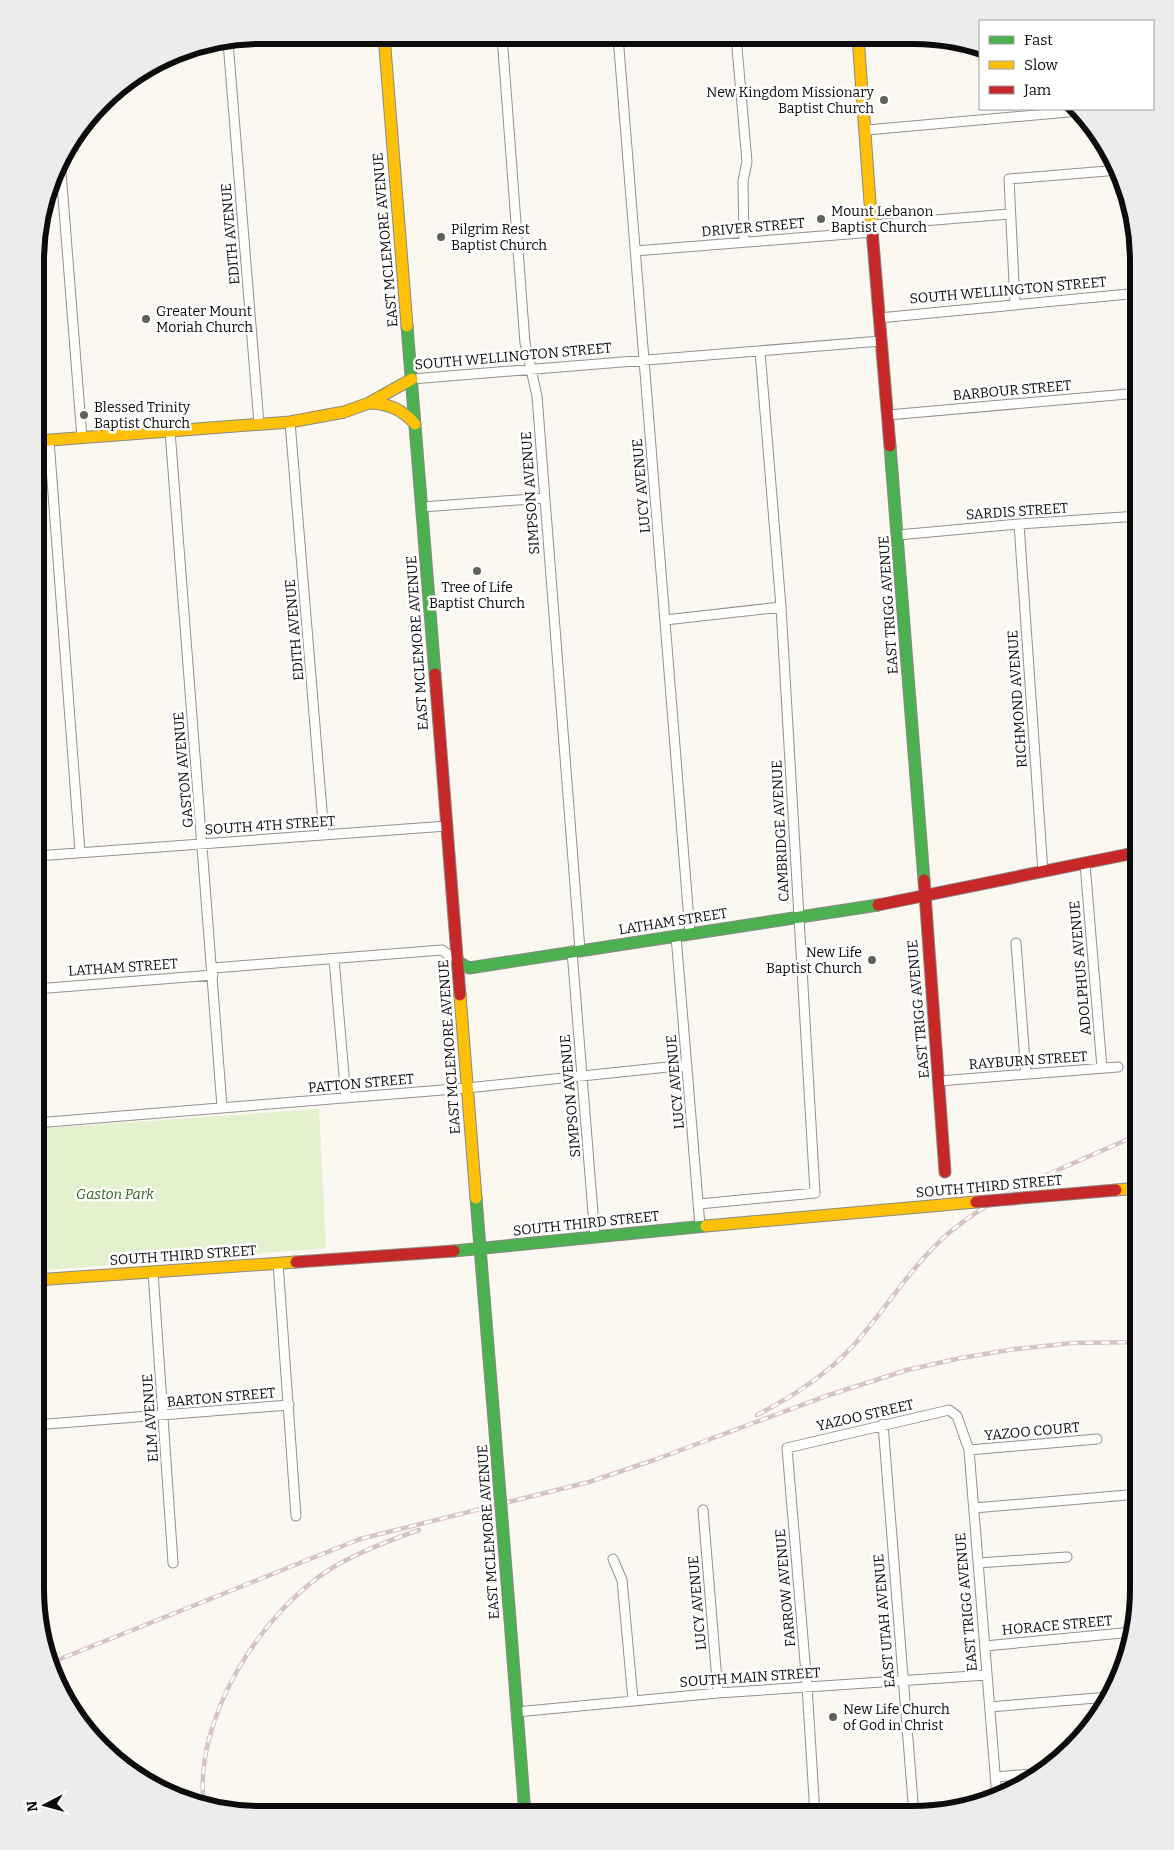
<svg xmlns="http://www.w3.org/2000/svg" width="1174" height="1850" viewBox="0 0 1174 1850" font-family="Bitter,serif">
<rect width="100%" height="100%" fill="#faf8f0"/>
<path fill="#e4f1ce" d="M 319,1109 L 326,1248 L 35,1271 L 36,1129 Z"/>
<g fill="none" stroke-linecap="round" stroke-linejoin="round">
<defs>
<path id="street" d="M 502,36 L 525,343 L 537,396 L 580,950
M 618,36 L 690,933
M 736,36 L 747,162 L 743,181 L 744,242
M 228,42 L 259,424
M 867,130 L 1080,111
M 60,159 L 82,438
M 872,225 L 1010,214
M 1132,228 L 1139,321
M 635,251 L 873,232
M 1015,304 L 1009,179 L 1119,170
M 879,318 L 1139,293
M 412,379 L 881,341
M 888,415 L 1139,393
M 290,422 L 324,835
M 170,431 L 222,1107
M 49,440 L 80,852
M 422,507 L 544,498
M 1019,524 L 1043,872
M 898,535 L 1019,524 L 1139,516
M 665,620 L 781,607
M 36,856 L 447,826
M 1085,864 L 1102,1068
M 676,936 L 700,1226
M 1016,943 L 1026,1074
M 572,951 L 595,1238
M 334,959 L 346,1098
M 213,968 L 442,950 L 457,961
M 36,989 L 213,975
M 939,1081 L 1118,1067
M 36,1123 L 467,1088 L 687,1065
M 699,1204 L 815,1193 L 781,607 L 760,351
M 278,1263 L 296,1516
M 153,1272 L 173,1563
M 883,1424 L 914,1815
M 35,1425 L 289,1405
M 969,1450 L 1097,1439
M 974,1508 L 1139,1494
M 703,1510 L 718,1693
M 613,1559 L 622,1580 L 633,1700
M 978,1563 L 1067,1557
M 985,1646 L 1133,1632
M 990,1707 L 1108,1697
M 516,1712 L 718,1693 L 987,1675
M 995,1777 L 1043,1773
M 464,1814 L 524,1809
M 815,1815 L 807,1686 L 787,1448 L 949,1410 L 957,1416 L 969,1450 L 997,1798"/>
<path id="fast" d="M 407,326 L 435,674
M 890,446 L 924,880
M 457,961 L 469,968 L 878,905
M 476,1198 L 495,1432
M 454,1251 L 706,1226
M 509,1607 L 525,1814"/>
<path id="slow" d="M 384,35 L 407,326
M 858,37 L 872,230
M 369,403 C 388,403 403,410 415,424
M 37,441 L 290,422 L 344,412 L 369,403 L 412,379
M 460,995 L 476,1198
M 1116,1190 L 1139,1188
M 35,1280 L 296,1262"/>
<path id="jam" d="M 872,230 L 890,446
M 435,674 L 460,995
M 924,880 L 945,1172
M 878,905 L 1139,852
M 296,1262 L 454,1251"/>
</defs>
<use href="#street" stroke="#93928f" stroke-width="11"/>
<use href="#fast" stroke="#8a8985" stroke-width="13"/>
<use href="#slow" stroke="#8a8985" stroke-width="13"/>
<use href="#jam" stroke="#8a8985" stroke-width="13"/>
<use href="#street" stroke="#fefefd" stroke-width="9"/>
<use href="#fast" stroke="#4caf50" stroke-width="11"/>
<use href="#slow" stroke="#ffc107" stroke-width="11"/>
<use href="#jam" stroke="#c62828" stroke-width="11"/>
<defs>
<path id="rail" d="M 757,1415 C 792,1397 825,1376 852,1347 C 886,1310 911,1265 950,1232 C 1002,1188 1078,1163 1139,1134
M 50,1663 L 360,1539 L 589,1482 L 654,1460 L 826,1396 L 907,1370 L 961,1358 L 1015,1349 L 1072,1343 L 1139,1342
M 204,1806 C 192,1719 263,1609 335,1566 C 362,1551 390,1540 419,1530"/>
</defs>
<use href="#rail" stroke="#d8c3c4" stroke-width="4.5"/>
<use href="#rail" stroke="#fff" stroke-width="2.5" stroke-dasharray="8" stroke-linecap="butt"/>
<defs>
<path id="fast-bridge" d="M 495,1432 L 509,1607"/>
<path id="slow-bridge" d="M 706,1226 L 976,1202"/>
<path id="jam-bridge" d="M 976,1202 L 1116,1190"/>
</defs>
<use href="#fast-bridge" stroke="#8a8985" stroke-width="13" stroke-linecap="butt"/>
<use href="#slow-bridge" stroke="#8a8985" stroke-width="13" stroke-linecap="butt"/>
<use href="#jam-bridge" stroke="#8a8985" stroke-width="13" stroke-linecap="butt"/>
<use href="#fast-bridge" stroke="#4caf50" stroke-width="11"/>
<use href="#slow-bridge" stroke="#ffc107" stroke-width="11"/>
<use href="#jam-bridge" stroke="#c62828" stroke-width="11"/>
</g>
<g fill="#5f5f5c" stroke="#fff" stroke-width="2">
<circle cx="884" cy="100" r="5"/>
<circle cx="821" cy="219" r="5"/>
<circle cx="441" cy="237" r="5"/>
<circle cx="146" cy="319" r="5"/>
<circle cx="84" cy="415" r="5"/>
<circle cx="477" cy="571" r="5"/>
<circle cx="872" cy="960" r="5"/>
<circle cx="833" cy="1717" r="5"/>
</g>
<g text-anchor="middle" stroke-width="5" stroke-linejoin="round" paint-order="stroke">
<g font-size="14" fill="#0c0c0c" stroke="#fff" text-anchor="start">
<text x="874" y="97" text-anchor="end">New Kingdom Missionary<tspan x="874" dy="16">Baptist Church</tspan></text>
<text x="831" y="216">Mount Lebanon<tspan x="831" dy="16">Baptist Church</tspan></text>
<text x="451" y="234">Pilgrim Rest<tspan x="451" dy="16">Baptist Church</tspan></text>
<text x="156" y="316">Greater Mount<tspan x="156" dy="16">Moriah Church</tspan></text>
<text x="94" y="412">Blessed Trinity<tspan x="94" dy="16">Baptist Church</tspan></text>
<text x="477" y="592" text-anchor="middle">Tree of Life<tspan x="477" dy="16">Baptist Church</tspan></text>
<text x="862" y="957" text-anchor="end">New Life<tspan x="862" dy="16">Baptist Church</tspan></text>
<text x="843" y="1714">New Life Church<tspan x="843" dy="16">of God in Christ</tspan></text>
</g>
<g font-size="14" fill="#0c0c0c" stroke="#fff">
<text transform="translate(753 227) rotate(-5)" y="5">DRIVER STREET</text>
<text transform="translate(230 234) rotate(-95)" y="5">EDITH AVENUE</text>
<text transform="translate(385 240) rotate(-95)" y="5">EAST MCLEMORE AVENUE</text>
<text transform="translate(1008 290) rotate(-5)" y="5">SOUTH WELLINGTON STREET</text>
<text transform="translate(513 356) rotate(-5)" y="5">SOUTH WELLINGTON STREET</text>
<text transform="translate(1012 390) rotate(-5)" y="5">BARBOUR STREET</text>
<text transform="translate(641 486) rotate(-95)" y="5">LUCY AVENUE</text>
<text transform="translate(530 493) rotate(-94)" y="5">SIMPSON AVENUE</text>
<text transform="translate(1017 511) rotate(-4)" y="5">SARDIS STREET</text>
<text transform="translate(888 605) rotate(-94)" y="5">EAST TRIGG AVENUE</text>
<text transform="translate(294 630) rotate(-95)" y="5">EDITH AVENUE</text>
<text transform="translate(417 643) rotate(-94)" y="5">EAST MCLEMORE AVENUE</text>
<text transform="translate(1017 699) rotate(-94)" y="5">RICHMOND AVENUE</text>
<text transform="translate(183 770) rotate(-95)" y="5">GASTON AVENUE</text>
<text transform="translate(270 825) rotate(-4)" y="5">SOUTH 4TH STREET</text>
<text transform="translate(780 831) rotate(-93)" y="5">CAMBRIDGE AVENUE</text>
<text transform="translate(673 921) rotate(-9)" y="5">LATHAM STREET</text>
<text transform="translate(123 967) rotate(-4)" y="5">LATHAM STREET</text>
<text transform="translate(1080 968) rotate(-95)" y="5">ADOLPHUS AVENUE</text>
<text transform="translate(918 1009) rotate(-95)" y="5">EAST TRIGG AVENUE</text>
<text transform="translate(449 1047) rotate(-94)" y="5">EAST MCLEMORE AVENUE</text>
<text transform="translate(1028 1060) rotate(-4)" y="5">RAYBURN STREET</text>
<text transform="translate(675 1082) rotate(-95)" y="5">LUCY AVENUE</text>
<text transform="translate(361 1083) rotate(-5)" y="5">PATTON STREET</text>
<text transform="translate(570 1096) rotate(-95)" y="5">SIMPSON AVENUE</text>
<text transform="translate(989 1186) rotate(-5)" y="5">SOUTH THIRD STREET</text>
<text transform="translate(586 1223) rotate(-6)" y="5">SOUTH THIRD STREET</text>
<text transform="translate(183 1255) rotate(-4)" y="5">SOUTH THIRD STREET</text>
<text transform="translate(221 1397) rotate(-5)" y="5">BARTON STREET</text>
<text transform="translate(865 1415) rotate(-13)" y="5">YAZOO STREET</text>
<text transform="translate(150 1418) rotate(-94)" y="5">ELM AVENUE</text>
<text transform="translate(1032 1431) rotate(-5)" y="5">YAZOO COURT</text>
<text transform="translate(488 1532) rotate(-94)" y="5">EAST MCLEMORE AVENUE</text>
<text transform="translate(785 1588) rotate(-95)" y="5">FARROW AVENUE</text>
<text transform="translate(966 1602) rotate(-95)" y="5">EAST TRIGG AVENUE</text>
<text transform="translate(697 1603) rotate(-95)" y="5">LUCY AVENUE</text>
<text transform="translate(884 1621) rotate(-95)" y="5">EAST UTAH AVENUE</text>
<text transform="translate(1057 1625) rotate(-5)" y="5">HORACE STREET</text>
<text transform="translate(750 1677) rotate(-4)" y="5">SOUTH MAIN STREET</text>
</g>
<g font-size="14" font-style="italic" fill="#2b6719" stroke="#fff">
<text x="115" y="1199">Gaston Park</text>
</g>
</g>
<path d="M0 0H1174V1850H0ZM261 44H913A217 217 0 0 1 1130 261V1589A217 217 0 0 1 913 1806H261A217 217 0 0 1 44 1589V261A217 217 0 0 1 261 44Z" fill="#ececec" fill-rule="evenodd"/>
<path fill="none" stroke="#0c0c0c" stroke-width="6" d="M261 44H913A217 217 0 0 1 1130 261V1589A217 217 0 0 1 913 1806H261A217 217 0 0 1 44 1589V261A217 217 0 0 1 261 44Z"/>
<rect x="979" y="20" width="175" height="90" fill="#ffffff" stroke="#9e9e9e"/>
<rect x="989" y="36" width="25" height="8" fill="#4caf50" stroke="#9e9e9e"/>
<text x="1024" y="45" font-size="15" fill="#0c0c0c">Fast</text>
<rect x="989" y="61" width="25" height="8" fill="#ffc107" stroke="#9e9e9e"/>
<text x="1024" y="70" font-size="15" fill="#0c0c0c">Slow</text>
<rect x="989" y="86" width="25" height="8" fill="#c62828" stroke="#9e9e9e"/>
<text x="1024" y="95" font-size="15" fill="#0c0c0c">Jam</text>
<g transform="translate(45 1805) rotate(264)" stroke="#ffffff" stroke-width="4" paint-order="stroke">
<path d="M0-4L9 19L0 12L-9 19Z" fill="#0c0c0c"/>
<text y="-8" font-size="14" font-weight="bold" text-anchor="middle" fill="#0c0c0c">N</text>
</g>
</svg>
